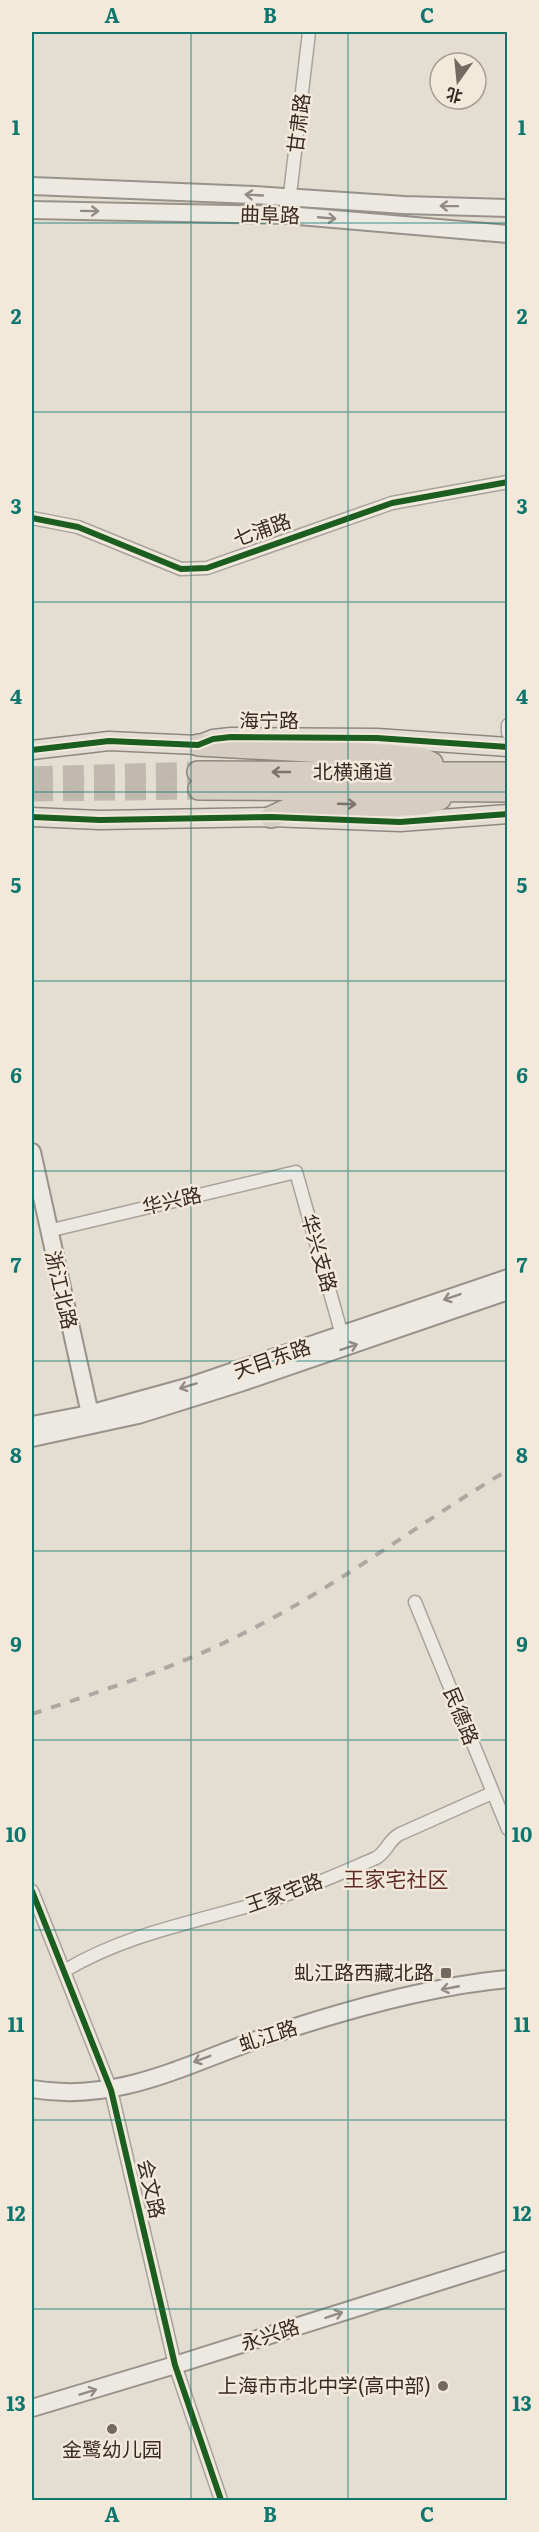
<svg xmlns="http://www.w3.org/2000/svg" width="539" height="2532" viewBox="0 0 539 2532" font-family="Literata,'Noto Sans SC',serif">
<rect width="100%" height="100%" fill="#e3ddd2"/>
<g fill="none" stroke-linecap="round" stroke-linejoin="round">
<path stroke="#c1b9af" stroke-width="21" stroke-dasharray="21 10" stroke-linecap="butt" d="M 32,777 L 198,772
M 32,791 L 199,789"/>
<defs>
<path id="street" d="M 289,203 L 309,32
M 32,518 L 78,527 L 181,569 L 207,568 L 392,503 L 508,482
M 508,725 L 508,733
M 48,1231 L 296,1172 L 342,1335
M 415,1602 L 508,1829
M 32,1891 L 111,2090 L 175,2365 L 221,2500
M 64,1971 C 127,1933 200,1921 270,1900 C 306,1889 341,1873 376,1858 C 387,1852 388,1840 400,1834 L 492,1793"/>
<path id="secondary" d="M 32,186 L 254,195 L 404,205 L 508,208
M 32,210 L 287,215 L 508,234
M 32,1152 L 92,1423
M 32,1425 L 89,1414 L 187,1387 L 508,1278
M 32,1438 L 138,1415 L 243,1382 L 508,1291
M 32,2089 C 119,2104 188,2063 268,2036 C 342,2011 430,1986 508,1979
M 32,2408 L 175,2365 L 508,2260"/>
<path id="primary" d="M 32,750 L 109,741 L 198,745 L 213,739 L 231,737 L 377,738 L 508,747
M 32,817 L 100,820 L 271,817 L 400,822 L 508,814"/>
<path id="highway" d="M 198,745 L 382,755 L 423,759 L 432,763
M 198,772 L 508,773
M 199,789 L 508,791
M 271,817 L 302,803 L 379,806 L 421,804 L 440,799"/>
</defs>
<use href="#street" stroke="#a9a29a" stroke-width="15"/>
<use href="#secondary" stroke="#99928a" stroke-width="20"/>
<use href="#primary" stroke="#8f8881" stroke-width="21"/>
<use href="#highway" stroke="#8f8881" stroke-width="24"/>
<use href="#street" stroke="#ece9e3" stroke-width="12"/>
<use href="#secondary" stroke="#ece9e3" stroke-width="16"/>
<use href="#primary" stroke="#e3ddd5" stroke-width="18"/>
<use href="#highway" stroke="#d6cdc3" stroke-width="21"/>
<path stroke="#ada8a2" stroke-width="4" stroke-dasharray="10 10" stroke-linecap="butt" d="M 32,1714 C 104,1690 176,1668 244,1633 C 337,1587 419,1523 508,1470"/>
<defs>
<path id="cycleway" d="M 32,518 L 78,527 L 181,569 L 207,568 L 392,503 L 508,482
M 32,750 L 109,741 L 198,745 L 213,739 L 231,737 L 377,738 L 508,747
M 32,817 L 100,820 L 271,817 L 400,822 L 508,814
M 32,1891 L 111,2090 L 175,2365 L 221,2500"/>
</defs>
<use href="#cycleway" stroke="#f3e9da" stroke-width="10"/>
<use href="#cycleway" stroke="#1b5e20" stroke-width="6"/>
</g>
<defs><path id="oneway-shaft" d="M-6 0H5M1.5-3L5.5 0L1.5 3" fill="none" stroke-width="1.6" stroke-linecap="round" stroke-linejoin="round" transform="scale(1.5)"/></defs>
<g stroke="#928a83">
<use href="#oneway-shaft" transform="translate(254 195) rotate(-177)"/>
<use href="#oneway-shaft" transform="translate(449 206) rotate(-179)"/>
<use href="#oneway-shaft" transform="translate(90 211) rotate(1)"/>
<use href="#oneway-shaft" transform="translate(327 218) rotate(5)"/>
<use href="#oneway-shaft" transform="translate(452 1297) rotate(161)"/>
<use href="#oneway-shaft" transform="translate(349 1347) rotate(-19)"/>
<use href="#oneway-shaft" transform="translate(188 1386) rotate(163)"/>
<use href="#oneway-shaft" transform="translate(450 1988) rotate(169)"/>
<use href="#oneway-shaft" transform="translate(202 2059) rotate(159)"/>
<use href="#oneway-shaft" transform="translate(334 2315) rotate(-18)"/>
<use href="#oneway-shaft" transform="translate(88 2392) rotate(-17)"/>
</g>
<g stroke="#7f746b">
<use href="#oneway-shaft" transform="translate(281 772) rotate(-180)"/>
<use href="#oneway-shaft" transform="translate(347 804) rotate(2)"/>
</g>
<path fill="none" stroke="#0f766e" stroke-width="1.5" stroke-opacity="0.55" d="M 191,32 L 191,2500M 348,32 L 348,2500M 32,223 L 508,223M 32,412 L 508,412M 32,602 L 508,602M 32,792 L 508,792M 32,981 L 508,981M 32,1171 L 508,1171M 32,1361 L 508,1361M 32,1551 L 508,1551M 32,1740 L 508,1740M 32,1930 L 508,1930M 32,2120 L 508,2120M 32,2309 L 508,2309"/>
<g fill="#746960" stroke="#f3e9da" stroke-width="2">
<rect x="440" y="1967" width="12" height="12" rx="3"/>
<circle cx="443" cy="2386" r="6"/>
<circle cx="112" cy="2429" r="6"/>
</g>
<g text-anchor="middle" stroke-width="5" stroke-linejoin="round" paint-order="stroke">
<g font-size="20" fill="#382b23" stroke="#f3e9da">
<text transform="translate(299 123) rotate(-83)" y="7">甘肃路</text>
<text transform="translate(270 215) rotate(2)" y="7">曲阜路</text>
<text transform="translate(262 530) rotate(-20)" y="7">七浦路</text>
<text x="269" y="728">海宁路</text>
<text x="353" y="779">北横通道</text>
<text transform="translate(172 1201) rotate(-13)" y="7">华兴路</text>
<text transform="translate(319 1253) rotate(74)" y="7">华兴支路</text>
<text transform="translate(61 1290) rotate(77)" y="7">浙江北路</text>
<text transform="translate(272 1359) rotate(-19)" y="7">天目东路</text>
<text transform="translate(461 1716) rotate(68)" y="7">民德路</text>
<text transform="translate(284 1893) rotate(-19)" y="7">王家宅路</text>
<text transform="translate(268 2036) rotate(-18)" y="7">虬江路</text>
<text transform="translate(151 2189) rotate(77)" y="7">会文路</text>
<text transform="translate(270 2335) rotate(-18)" y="7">永兴路</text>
</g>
<g font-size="20" fill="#382b23" stroke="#f3e9da" text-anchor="end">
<text x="434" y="1980">虬江路西藏北路</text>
<text x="431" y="2393">上海市市北中学(高中部)</text>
<text x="112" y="2457" text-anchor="middle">金鹭幼儿园</text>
</g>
<g font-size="21" fill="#602c27" stroke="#f3e9da">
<text x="396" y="1887">王家宅社区</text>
</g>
</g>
<rect width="539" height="2532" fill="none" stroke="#f3e9da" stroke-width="66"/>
<g transform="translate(458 81) rotate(195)"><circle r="28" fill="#f3e9da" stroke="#a89d91" stroke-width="1.5"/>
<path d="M0-4.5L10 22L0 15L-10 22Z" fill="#746960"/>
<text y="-9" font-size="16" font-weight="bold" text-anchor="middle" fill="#382b23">北</text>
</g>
<rect x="33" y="33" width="473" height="2466" fill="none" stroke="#0f766e" stroke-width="2"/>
<g font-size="20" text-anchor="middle" font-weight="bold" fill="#0f766e">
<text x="112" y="23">A</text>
<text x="270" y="23">B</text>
<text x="427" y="23">C</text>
<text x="16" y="135">1</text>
<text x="522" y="135">1</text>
<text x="16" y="324">2</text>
<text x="522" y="324">2</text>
<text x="16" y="514">3</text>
<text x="522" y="514">3</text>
<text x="16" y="704">4</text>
<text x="522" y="704">4</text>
<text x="16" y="893">5</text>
<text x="522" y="893">5</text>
<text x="16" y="1083">6</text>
<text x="522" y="1083">6</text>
<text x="16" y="1273">7</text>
<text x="522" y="1273">7</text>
<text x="16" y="1463">8</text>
<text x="522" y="1463">8</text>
<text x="16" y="1652">9</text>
<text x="522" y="1652">9</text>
<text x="16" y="1842">10</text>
<text x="522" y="1842">10</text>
<text x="16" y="2032">11</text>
<text x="522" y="2032">11</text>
<text x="16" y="2221">12</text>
<text x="522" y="2221">12</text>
<text x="16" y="2411">13</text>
<text x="522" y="2411">13</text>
<text x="112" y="2522">A</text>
<text x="270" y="2522">B</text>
<text x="427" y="2522">C</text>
</g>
</svg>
